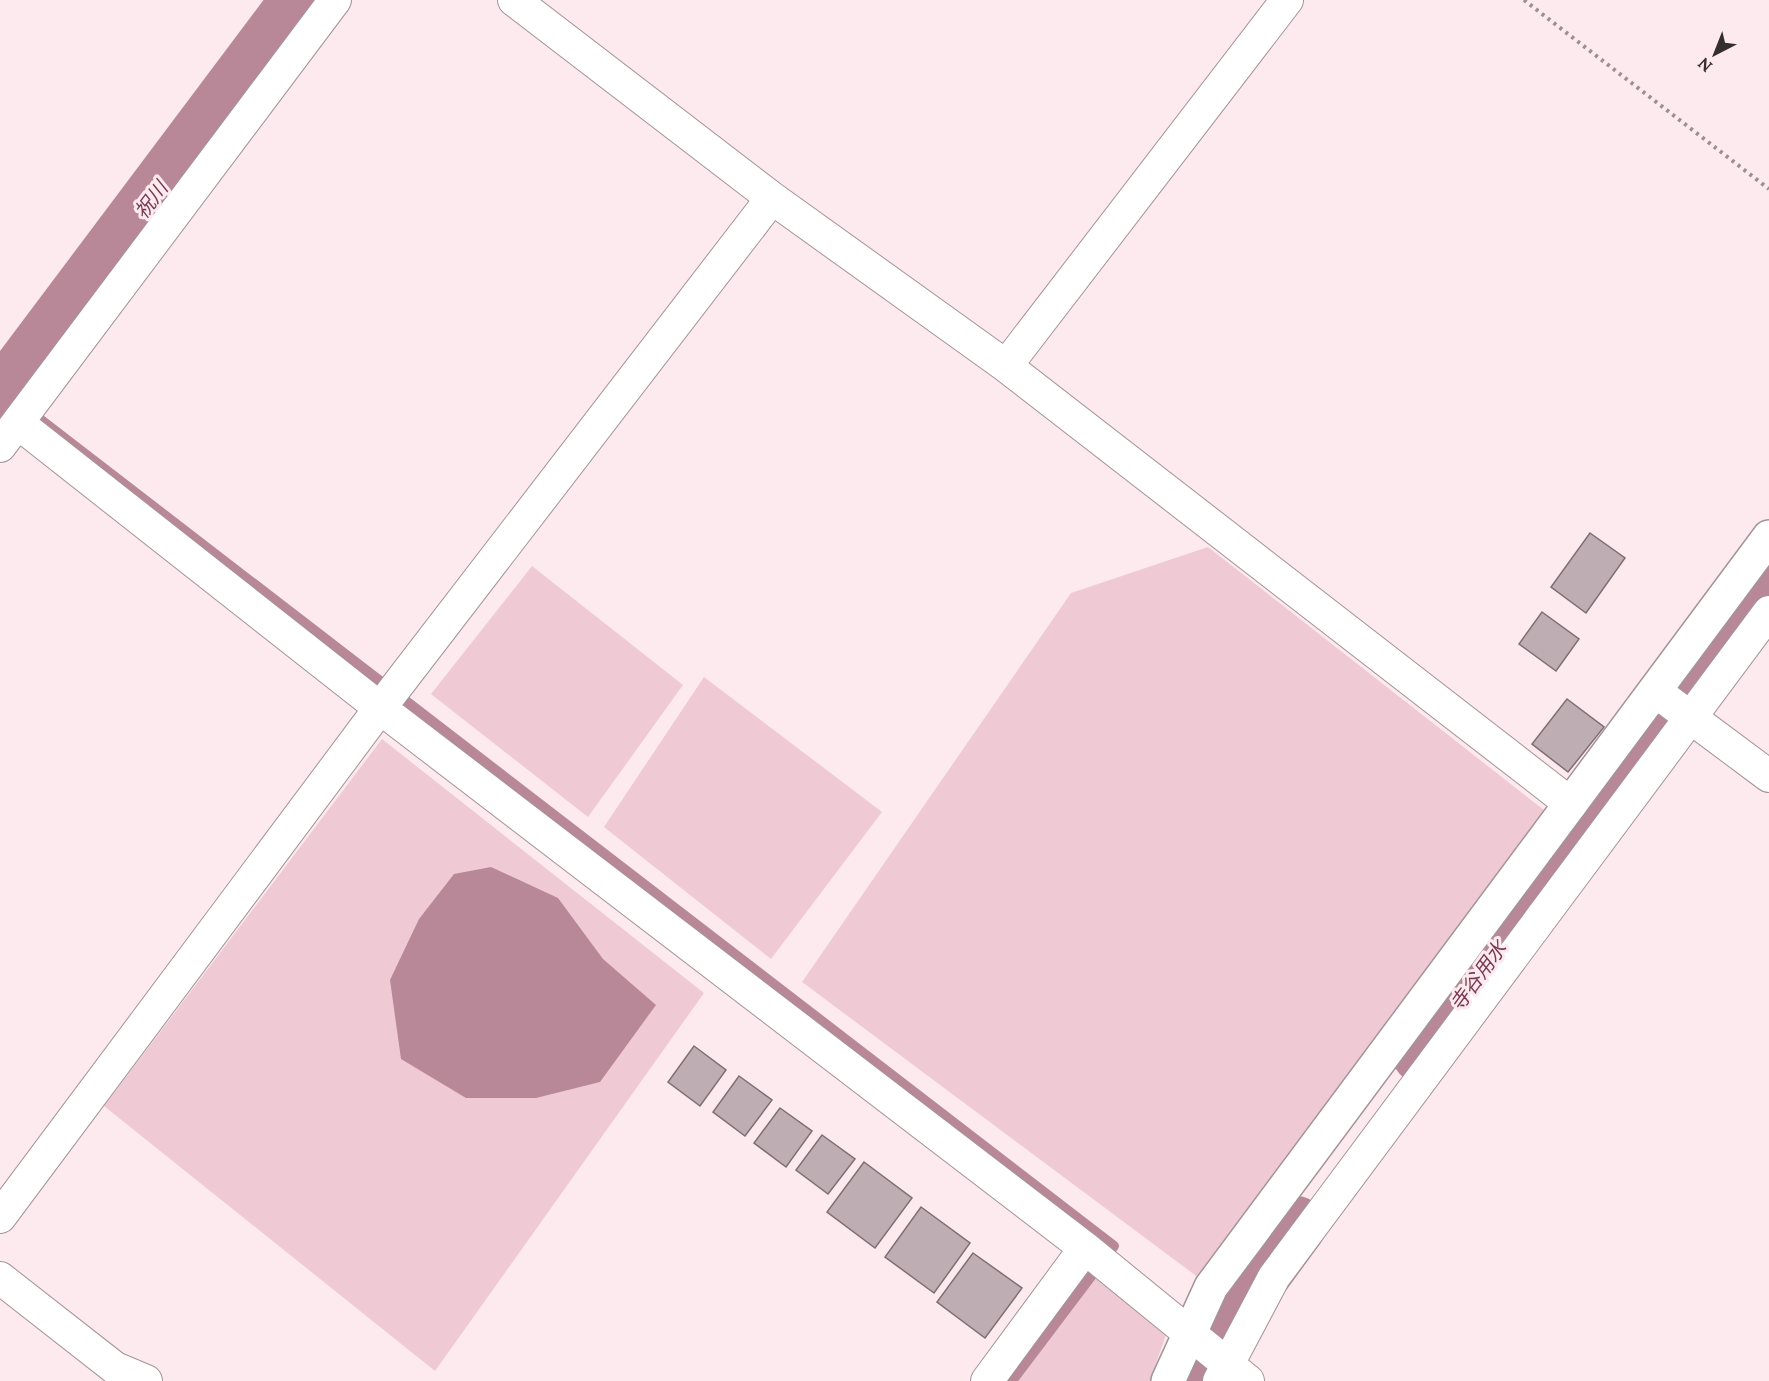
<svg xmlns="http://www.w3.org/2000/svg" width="1769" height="1381" viewBox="0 0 1769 1381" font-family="Lora,'Noto Sans JP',serif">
<rect width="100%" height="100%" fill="#fceaef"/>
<path fill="#efcad5" d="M 1208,547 L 1558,821 L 1211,1287 L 802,982 L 1071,593 Z
M 532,566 L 683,685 L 588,817 L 431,694 Z
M 704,677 L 882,812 L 771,959 L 604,827 Z
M 382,739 L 704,993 L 435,1371 L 104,1106 Z
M 1085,1248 L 1171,1320 L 1150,1381 L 987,1381 Z"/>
<path fill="#b98898" d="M 491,867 L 558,898 L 603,959 L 656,1005 L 600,1082 L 536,1098 L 466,1098 L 401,1059 L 390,980 L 419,919 L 454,874 Z"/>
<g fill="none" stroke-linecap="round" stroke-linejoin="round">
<path stroke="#b98898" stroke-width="10" d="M 6,393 L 1114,1246 L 1012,1381"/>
<path stroke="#b98898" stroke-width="60" d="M 0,401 L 301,0
M 1422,1054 L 1769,575
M 1194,1381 L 1226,1322 L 1296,1226"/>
</g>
<path fill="#beadb2" stroke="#7e6e73" stroke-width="1.5" d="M 1590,533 L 1625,558 L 1586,613 L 1551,587 Z
M 1542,612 L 1579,639 L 1556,671 L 1519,644 Z
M 1567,699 L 1604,727 L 1568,772 L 1532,744 Z
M 694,1046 L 726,1070 L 700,1106 L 668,1082 Z
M 739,1076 L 772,1100 L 745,1136 L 713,1112 Z
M 780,1108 L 812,1131 L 786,1167 L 754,1143 Z
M 822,1135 L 855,1159 L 828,1194 L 796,1170 Z
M 864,1162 L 912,1198 L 875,1248 L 827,1212 Z
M 921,1207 L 970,1243 L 934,1293 L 885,1257 Z
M 973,1253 L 1022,1288 L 985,1338 L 937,1302 Z"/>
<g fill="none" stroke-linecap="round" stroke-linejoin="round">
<defs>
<path id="minor" d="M 514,0 L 772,198 L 1006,366 L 1571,804
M 1006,366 L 1287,0
M 18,423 L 380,708 L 1085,1248 L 1248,1381
M 0,446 L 335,0
M 1655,691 L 1769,776
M 0,1217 L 380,708 L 772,198
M 0,1278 L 115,1368 L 146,1381
M 987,1381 L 1085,1248
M 1219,1381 L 1274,1277 L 1769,612"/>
<path id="tertiary" d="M 1168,1381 L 1211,1287 L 1769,537"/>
</defs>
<use href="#minor" stroke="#a49398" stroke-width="34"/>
<use href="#tertiary" stroke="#a49398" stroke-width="36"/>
<path stroke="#9c8f93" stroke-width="4" stroke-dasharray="3 4.5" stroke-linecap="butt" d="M 1524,0 L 1769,189"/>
<use href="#minor" stroke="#fff" stroke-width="32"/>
<use href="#tertiary" stroke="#fff" stroke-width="33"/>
</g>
<g text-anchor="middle" stroke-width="6" stroke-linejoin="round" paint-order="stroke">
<g font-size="20" font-style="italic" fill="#793951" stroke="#fceaef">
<text transform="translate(151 200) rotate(-53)" y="7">祝川</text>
<text transform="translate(1478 976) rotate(-54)" y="7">寺谷用水</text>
</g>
</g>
<g transform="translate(1715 54) rotate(222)" stroke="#fceaef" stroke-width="4.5" paint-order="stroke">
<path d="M0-4.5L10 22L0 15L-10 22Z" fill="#352e30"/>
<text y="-9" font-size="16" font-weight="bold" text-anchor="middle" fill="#352e30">N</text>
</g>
</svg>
